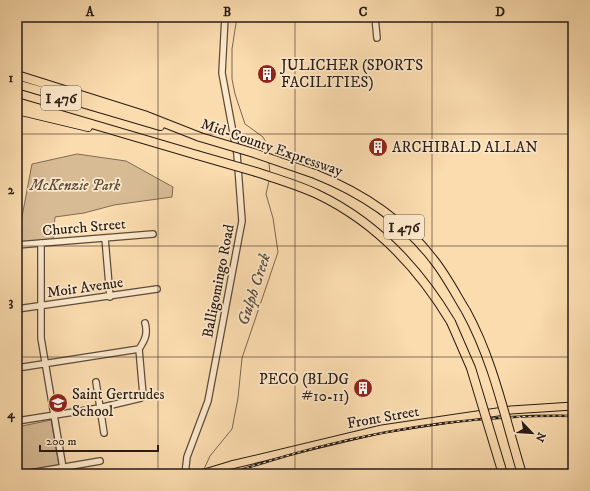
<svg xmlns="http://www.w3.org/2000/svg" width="590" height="491" viewBox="0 0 590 491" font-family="'IM FELL DW Pica',serif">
<rect width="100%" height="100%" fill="#fbdcaf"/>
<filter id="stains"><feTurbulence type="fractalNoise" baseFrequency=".005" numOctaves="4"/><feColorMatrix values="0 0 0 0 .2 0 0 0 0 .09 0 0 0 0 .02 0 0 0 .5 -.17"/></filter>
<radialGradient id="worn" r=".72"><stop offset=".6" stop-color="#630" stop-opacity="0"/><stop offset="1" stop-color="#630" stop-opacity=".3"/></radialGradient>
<path fill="#d7bb95" stroke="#806b54" d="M 77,154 L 126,161 L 173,187 L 172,197 L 114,205 L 84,213 L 55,217 L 53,239 L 17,243 L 32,164 Z
M 51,420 L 59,465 L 17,472 L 17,427 Z"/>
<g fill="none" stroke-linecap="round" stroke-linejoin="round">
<path stroke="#7b6751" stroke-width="1" d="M 237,17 L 232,49 L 232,79 L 235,94 L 245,124 L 263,137 L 268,146 L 269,154
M 269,163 L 270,174
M 204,469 L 210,456 L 232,429 L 238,398 L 242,358 L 278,252 L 273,218 L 266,194 L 269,181"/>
<defs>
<path id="minor" d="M 375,17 L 377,38
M 105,238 L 110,297
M 41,243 L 41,338 L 64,474
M 17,245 L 153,234
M 17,309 L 157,289
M 17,368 L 139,349
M 96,382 L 104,433
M 17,421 L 99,408 L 141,398 L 143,395 L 139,349 C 145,340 148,334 145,323
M 24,474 L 100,461
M 185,474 L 187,457 L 208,401 L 242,221 L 237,154 L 222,73 L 225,17"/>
<path id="major" d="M 201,474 L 231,465 L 382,429 L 511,410 L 573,406"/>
<path id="highway" d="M 17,75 L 144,115 L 200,137
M 17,84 L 160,126
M 17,102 L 197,155
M 17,110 L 88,127
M 256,172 C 277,179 298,185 317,194 C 376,222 418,267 451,322
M 315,174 C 360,192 403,220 433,259 C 446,275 455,293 466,311"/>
</defs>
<use href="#minor" stroke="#5d4b3b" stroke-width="8"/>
<use href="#major" stroke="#281b14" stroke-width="9"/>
<use href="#highway" stroke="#281b14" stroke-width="10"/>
<use href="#minor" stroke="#fce8cb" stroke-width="5.5"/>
<use href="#major" stroke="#fbdcaf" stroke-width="7"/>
<use href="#highway" stroke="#fbdcaf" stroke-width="8"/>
<defs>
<path id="rail" d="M 229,474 C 339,436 457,414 573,416"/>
</defs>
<use href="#rail" stroke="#281b14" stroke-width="2.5"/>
<use href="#rail" stroke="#fce8cb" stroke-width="1" stroke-dasharray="3" stroke-linecap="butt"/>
<defs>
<path id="highway-bridge" d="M 200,137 L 254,153 L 315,174
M 197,155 L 256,172
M 466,311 C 494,362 505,419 522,474
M 451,322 L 471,368 L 503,474"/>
</defs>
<use href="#highway-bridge" stroke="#281b14" stroke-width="10" stroke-linecap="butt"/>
<use href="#highway-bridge" stroke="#fbdcaf" stroke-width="8"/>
</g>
<path fill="none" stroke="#281b14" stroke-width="1" stroke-opacity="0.55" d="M 158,17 L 158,474M 295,17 L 295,474M 432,17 L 432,474M 17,134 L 573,134M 17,246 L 573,246M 17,357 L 573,357"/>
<defs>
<symbol id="building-disc" viewBox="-11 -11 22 22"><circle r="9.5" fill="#8f2418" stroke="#fce8cb"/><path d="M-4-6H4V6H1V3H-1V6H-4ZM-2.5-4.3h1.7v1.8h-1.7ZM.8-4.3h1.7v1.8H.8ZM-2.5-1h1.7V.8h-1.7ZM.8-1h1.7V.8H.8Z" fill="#fff"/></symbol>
<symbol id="school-disc" viewBox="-11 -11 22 22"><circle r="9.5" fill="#8f2418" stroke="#fce8cb"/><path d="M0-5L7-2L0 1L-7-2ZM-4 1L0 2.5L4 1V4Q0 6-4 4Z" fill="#fff"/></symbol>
</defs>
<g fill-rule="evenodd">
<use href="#building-disc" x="256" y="63" width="22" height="22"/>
<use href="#building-disc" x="367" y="136" width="22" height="22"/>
<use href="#building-disc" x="352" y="377" width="22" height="22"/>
<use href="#school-disc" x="47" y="392" width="22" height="22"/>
</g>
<g text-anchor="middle" stroke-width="3.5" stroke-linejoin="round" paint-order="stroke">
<g fill="#fce8cb" stroke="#68584b" stroke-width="1">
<rect x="41" y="86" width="40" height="24" rx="3"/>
<rect x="384" y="215" width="40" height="24" rx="3"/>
</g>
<g font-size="14" font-weight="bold" fill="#281b14">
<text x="61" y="103">I 476</text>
<text x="404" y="232">I 476</text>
</g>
<g font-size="15" fill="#281b14" stroke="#fce8cb" text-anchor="start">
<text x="281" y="70">JULICHER (SPORTS<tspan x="281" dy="17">FACILITIES)</tspan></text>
<text x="392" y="152">ARCHIBALD ALLAN</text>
<text x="349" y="384" text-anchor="end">PECO (BLDG<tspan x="349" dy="17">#10-11)</tspan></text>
<text x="72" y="399">Saint Gertrudes<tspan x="72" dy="17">School</tspan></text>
</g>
<g font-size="15" fill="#281b14" stroke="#fce8cb">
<text transform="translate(272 147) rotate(19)" y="5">Mid-County Expressway</text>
<text transform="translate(84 227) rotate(-5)" y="5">Church Street</text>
<text transform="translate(218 281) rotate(-79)" y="5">Balligomingo Road</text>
<text transform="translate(85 287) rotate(-8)" y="5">Moir Avenue</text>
<text transform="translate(383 417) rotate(-10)" y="5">Front Street</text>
</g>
<g font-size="15" font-style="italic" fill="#5d4b3b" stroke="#fce8cb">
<text x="75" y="190">McKenzie Park</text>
</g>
<g font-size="16" font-style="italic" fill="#604e3d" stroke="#fce8cb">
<text transform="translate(253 289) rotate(-72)" y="6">Gulph Creek</text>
</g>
</g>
<rect width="590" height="491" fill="none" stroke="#fbdcaf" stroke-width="44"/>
<g transform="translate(532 433) rotate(115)" stroke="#fce8cb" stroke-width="3" paint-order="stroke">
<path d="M0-3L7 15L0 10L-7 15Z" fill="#281b14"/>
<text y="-6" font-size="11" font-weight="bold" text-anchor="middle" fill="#281b14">N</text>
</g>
<path d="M40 445v6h118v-6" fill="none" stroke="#281b14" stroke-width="2"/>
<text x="46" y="445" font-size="12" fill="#281b14" stroke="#fce8cb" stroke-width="3" paint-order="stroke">200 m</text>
<rect x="22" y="22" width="546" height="447" fill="none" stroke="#281b14" stroke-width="1.5"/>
<g font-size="13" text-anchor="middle" font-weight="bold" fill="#281b14">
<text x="90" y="16">A</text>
<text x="227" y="16">B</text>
<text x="363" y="16">C</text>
<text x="500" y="16">D</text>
<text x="11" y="82">1</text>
<text x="11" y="194">2</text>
<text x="11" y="306">3</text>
<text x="11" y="418">4</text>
</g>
<rect width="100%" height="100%" filter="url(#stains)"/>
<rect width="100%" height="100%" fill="url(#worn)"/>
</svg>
